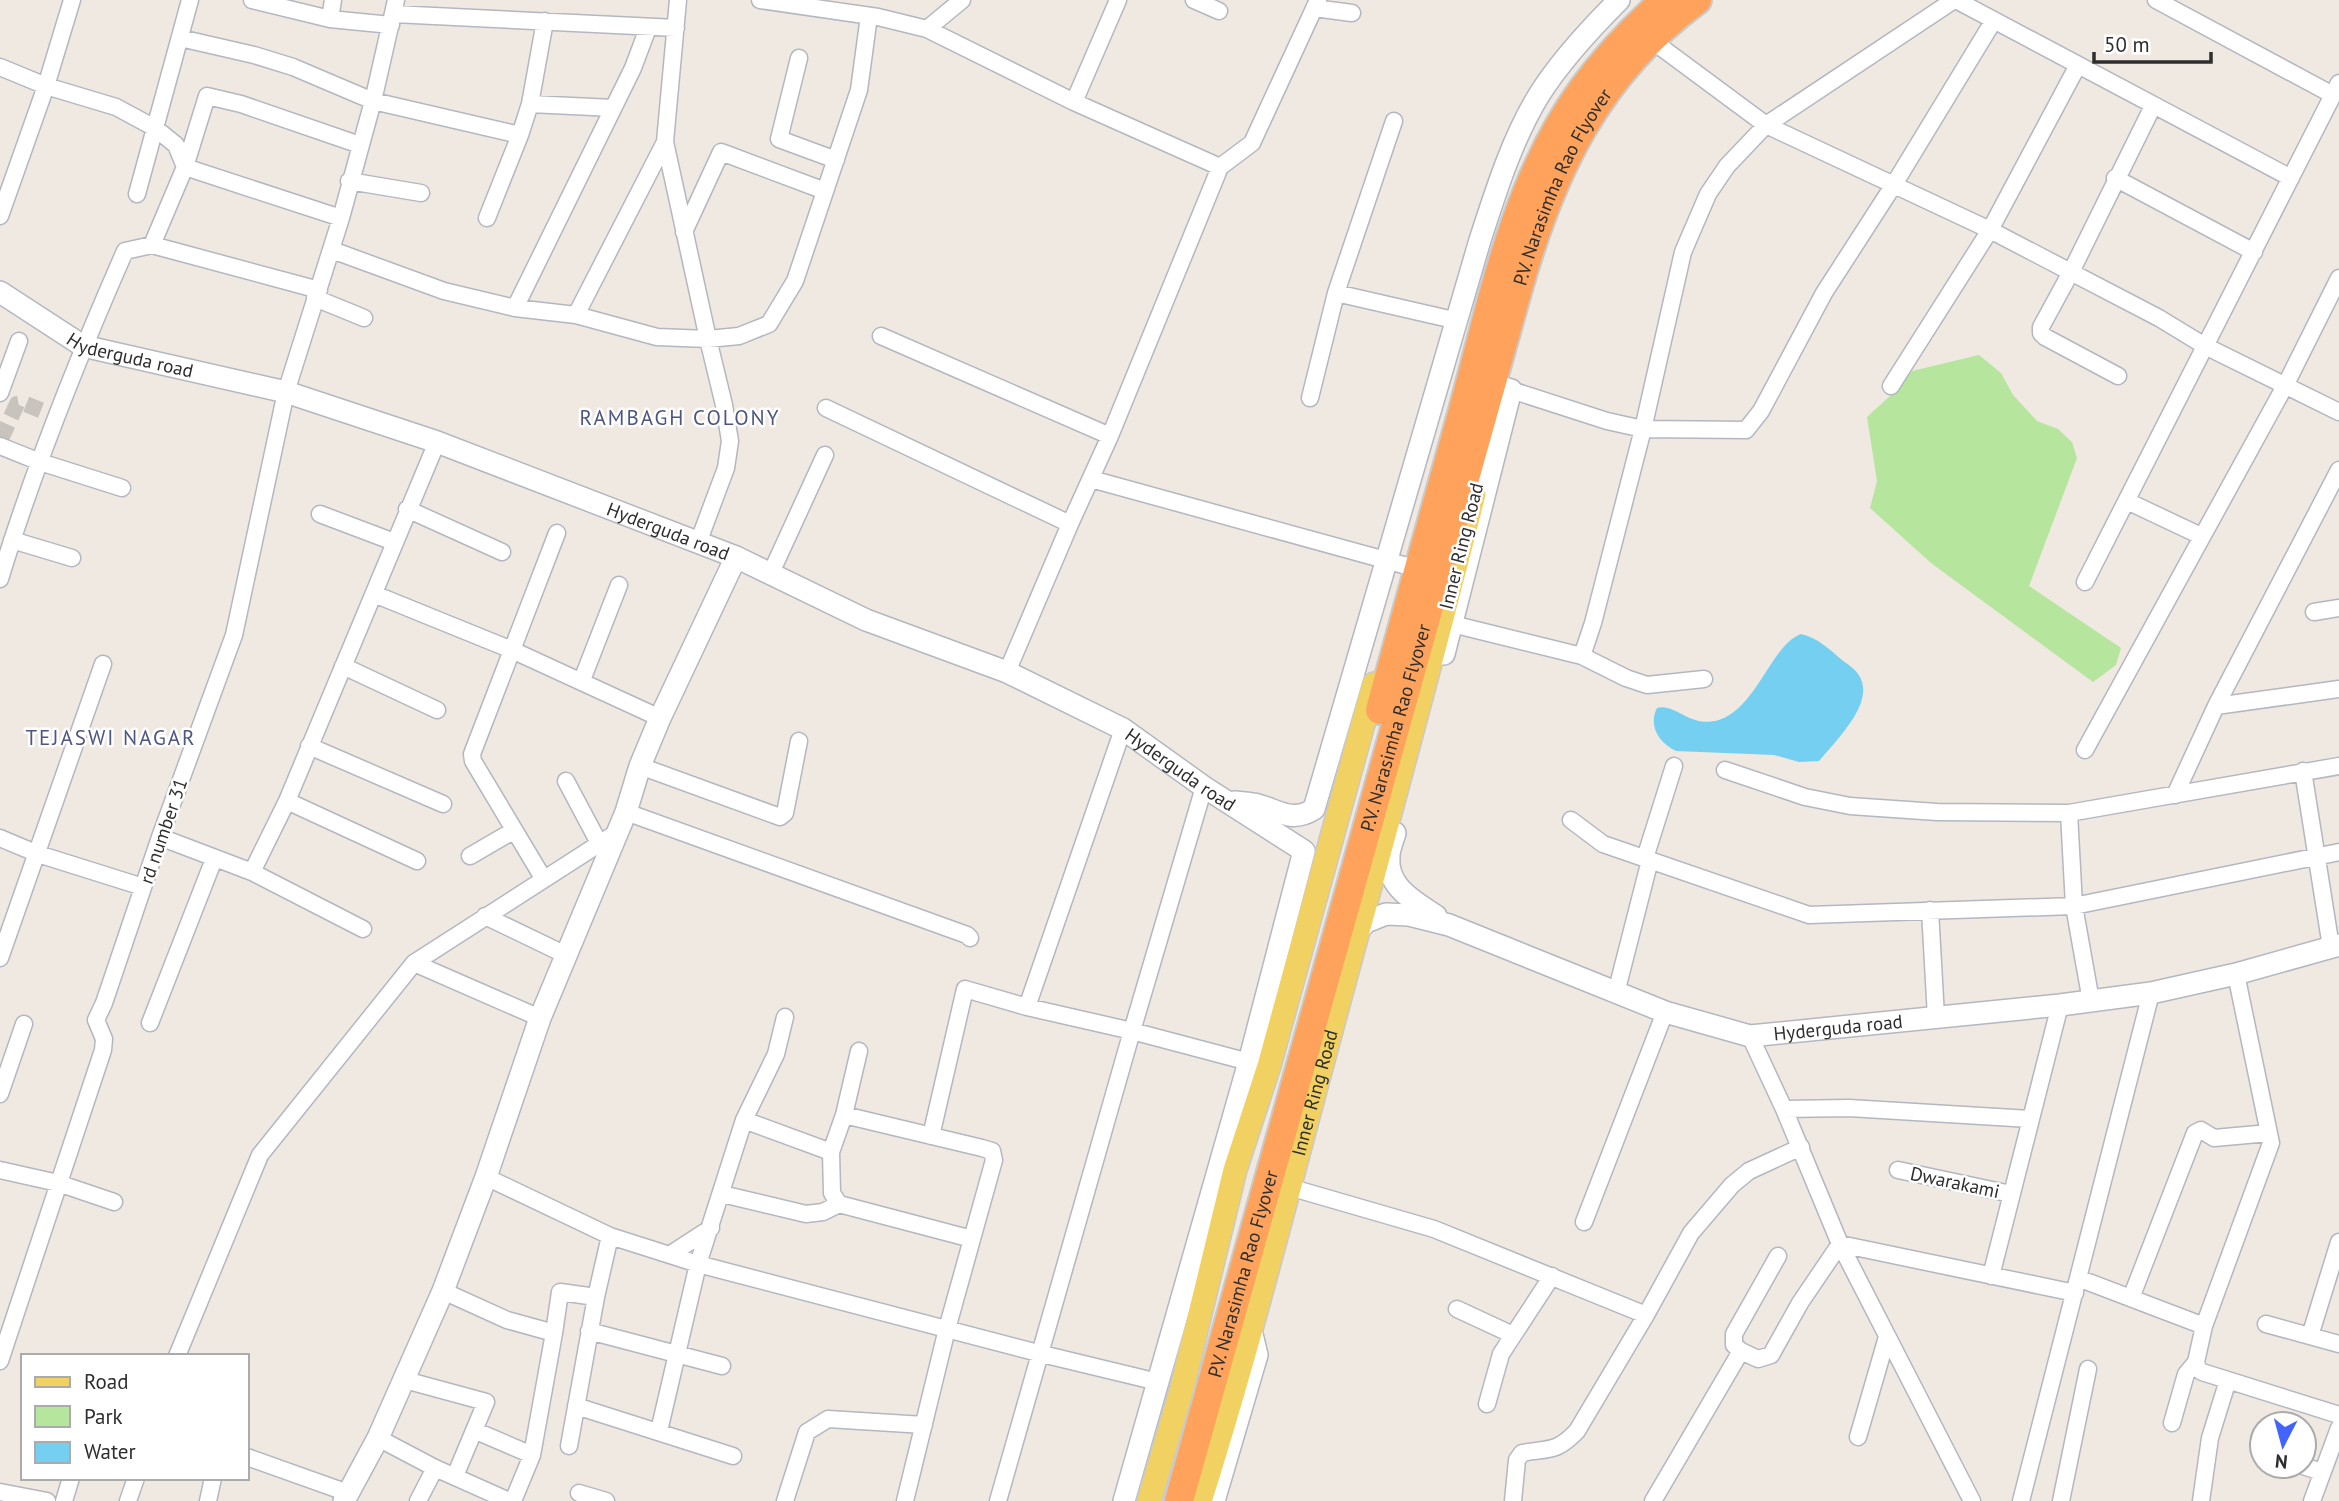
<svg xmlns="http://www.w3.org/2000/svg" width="2339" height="1501" viewBox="0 0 2339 1501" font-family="'PT Sans',sans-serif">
<rect width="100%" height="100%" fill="#efe9e1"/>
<path fill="#b6e59e" d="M 1979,355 L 2001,373 L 2013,395 L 2037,421 L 2058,429 L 2072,442 L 2077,458 L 2029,586 L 2121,648 L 2116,665 L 2093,682 L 1931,563 L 1870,508 L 1877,481 L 1867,417 L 1891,395 L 1912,371 Z"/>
<path fill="#75cff0" d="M 1801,634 C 1818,638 1829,649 1842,660 C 1847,664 1854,668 1858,674 C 1878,701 1835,741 1819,761 L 1799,762 L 1774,755 L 1676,751 C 1659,743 1648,726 1657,708 C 1676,702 1692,732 1724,718 C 1759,701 1772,645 1801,634 Z"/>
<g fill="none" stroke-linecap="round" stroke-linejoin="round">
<path stroke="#c8c4bd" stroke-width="16" stroke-dasharray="16 8" stroke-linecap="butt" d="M 1,439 L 17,404 L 23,403 L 48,413"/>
<defs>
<path id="street" d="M 252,0 L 330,19 L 391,25
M 678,0 L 665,142 L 708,339 L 724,405 L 730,441 L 726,468 L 698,543
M 760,0 L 878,17 L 927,29 L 1074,102 L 1220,167 L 1252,143 L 1318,0
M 1194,0 L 1219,11
M 1956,0 L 2291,178
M 2156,0 L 2333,95
M 1314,8 L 1352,13
M 394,14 L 676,28
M 330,19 L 333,0
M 927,29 L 962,0
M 180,38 L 254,55 L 293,67 L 373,101 L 520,135
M 1654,42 L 1766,125 L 1990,230 L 2159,318 L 2205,346 L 2339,412
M 799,58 L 779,139 L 836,160
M 0,67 L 46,86 L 116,107 L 155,128 L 176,145 L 185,167 L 341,218
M 1074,102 L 1118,0
M 530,104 L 613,108
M 1394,121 L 1336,293 L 1458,321
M 2115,178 L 2254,252
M 349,181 L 421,193
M 137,194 L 190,0
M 0,216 L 46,86 L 72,0
M 487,218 L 520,135 L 530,104 L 545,21
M 684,232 L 721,152 L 825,191
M 152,245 L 319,290
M 332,250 L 444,291 L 515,308 L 576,315 L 657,337 L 708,339 L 739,336 L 769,324 L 795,281 L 859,90 L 869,16
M 315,298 L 364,318
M 515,308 L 633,68 L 648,28
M 576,315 L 665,142
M 881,336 L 1110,436
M 2118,376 L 2045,337 L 2041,333 L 2041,327 L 2071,272 L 2153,106
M 1891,386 L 1990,230 L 2078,65
M 1511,390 L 1607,421 L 1643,429 L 1746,430 L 1761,411 L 1824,293 L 1893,186 L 1994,20
M 0,393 L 19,341
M 1310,398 L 1336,293
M 826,408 L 1070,524
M 0,446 L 40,462 L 122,488
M 1091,479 L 1407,566
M 2127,501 L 2201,536
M 407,509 L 502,552
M 320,514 L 394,542
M 12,540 L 72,558
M 770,575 L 825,455
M 0,579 C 34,467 78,358 125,251 L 152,245 L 185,167 L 207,96 L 241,104 L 360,145
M 2085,582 L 2339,83
M 374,594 L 512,650 L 660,718
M 2314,612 L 2339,608
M 1452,624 L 1582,656 L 1626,678 L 1647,685 L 1704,679
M 1582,656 L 1593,623 L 1643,429 L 1683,252 L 1708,194 L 1727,166 L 1766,125 L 1954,0
M 343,666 L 437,710
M 1007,672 L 1070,524 L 1110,436 L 1220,167
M 582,680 L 619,585
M 2216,706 L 2339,689
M 309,746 L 443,804
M 2085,750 L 2286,384 L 2339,278
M 640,766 L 780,817 L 785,813 L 799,741
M 1725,770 L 1805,797 L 1850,806 L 1937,812 L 2069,813 L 2339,766
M 2303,771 L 2331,947
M 566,781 L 599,843
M 2175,795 L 2216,706 L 2339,470
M 287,801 L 417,861
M 626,812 L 967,935 L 970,938
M 2069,813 L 2074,906 L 2091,1001
M 1571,820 L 1603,844 L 1809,915 L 2074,906 L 2339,852
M 160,837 L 252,872 L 363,929
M 0,838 L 38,854 L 143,887
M 470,856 L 513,831
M 1645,858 L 1674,766
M 252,872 L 287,801 L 437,442
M 543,878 L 473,761 L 472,754 L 557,533
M 1930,910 L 1936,1017
M 485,916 L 566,955
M 0,958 L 103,664
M 414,963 L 540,1018
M 2236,974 L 2271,1143 L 2204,1326 L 2196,1362 L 2198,1369 L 2202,1372 L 2339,1415
M 1616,993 L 1650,860
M 1027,1007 L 1123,729
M 150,1023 L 214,859
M 1750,1036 L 1784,1109 L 1840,1244 L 1972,1501
M 0,1094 L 24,1024
M 1784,1109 L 1849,1108 L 2030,1119
M 844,1115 L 982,1148 L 992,1151 L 994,1160 L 947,1329 L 905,1501
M 744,1120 L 831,1152 L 832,1193 L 839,1204 L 972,1239
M 931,1136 L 965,989 L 1027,1007 L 1132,1031 L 1249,1062
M 831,1152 L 844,1115 L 859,1051
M 0,1170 L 58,1183 L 114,1202
M 1898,1170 L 2011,1194
M 486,1177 L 610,1236 L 698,1264 L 1042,1354 L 1158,1382
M 1289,1187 L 1434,1229 L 1646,1315
M 722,1194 L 806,1214 L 823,1212 L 839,1204
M 1584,1222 L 1665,1012
M 671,1254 L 711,1228
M 1991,1276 L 2060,1005
M 2078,1278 L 2204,1326
M 443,1291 L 507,1320 L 554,1333
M 2131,1298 L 2195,1133 L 2201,1130 L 2214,1138 L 2269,1133
M 1457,1309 L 1513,1335
M 2266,1324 L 2339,1344
M 589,1331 L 722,1366
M 2310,1336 L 2339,1242
M 1741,1351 L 1734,1345 L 1734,1334 L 1778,1256
M 177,1356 L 260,1155 L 414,963 L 616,833
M 0,1361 L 103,1050 L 104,1039 L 96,1020 L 104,1003 L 160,837 L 234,635 L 286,392 L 341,218 L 373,101 L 396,0
M 405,1380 L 486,1402 L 455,1476
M 1487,1404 L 1501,1354 L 1552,1276
M 576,1406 L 733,1456
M 2172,1423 L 2186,1374 L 2196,1362
M 476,1431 L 532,1455
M 659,1431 L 698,1264 L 744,1120 L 776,1054 L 785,1017
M 1858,1437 L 1887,1337
M 378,1438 L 435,1468 L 509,1501
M 569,1446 L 596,1297
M 247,1457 L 348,1493
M 2303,1466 L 2322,1472
M 0,1492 L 47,1501
M 579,1493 L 606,1501
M 64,1501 L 71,1478
M 128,1501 L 136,1478
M 208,1501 L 213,1478
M 418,1501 L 435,1468
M 513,1501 L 532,1455 L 554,1333 L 560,1292 L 596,1297 L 610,1236
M 785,1501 L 807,1432 L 828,1419 L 924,1425
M 998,1501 L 1132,1031 L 1204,787
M 1513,1501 L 1517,1460 L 1522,1453 C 1549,1448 1556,1453 1577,1431 L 1646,1315 L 1691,1233 L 1732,1185 L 1749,1171 L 1801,1147
M 1653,1501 L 1741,1351 L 1758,1359 L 1771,1355 L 1800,1303 L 1840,1244 L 2075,1293
M 2021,1501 L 2151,993
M 2061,1501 L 2088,1369
M 2201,1501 L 2210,1438 L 2228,1380
M 2312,1501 L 2339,1428"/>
<g id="secondary">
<path id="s1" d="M 0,292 L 83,346 L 286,392 L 437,442 L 736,557 L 866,620 L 1007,672 L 1123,729 L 1204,787 L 1304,851 L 1249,1062 L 1124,1501"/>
<path d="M 1444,654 L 1511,390 L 1501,387"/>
<path d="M 1234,802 C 1242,803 1251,803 1258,805 C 1280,811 1292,823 1314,809 L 1480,240 C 1496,191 1512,139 1539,95 C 1559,63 1592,27 1619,0"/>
<path d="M 1395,833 C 1393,840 1389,849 1389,856 C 1386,887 1414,901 1436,916"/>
<path id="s2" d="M 1357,932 L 1366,922 L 1386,914 L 1409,915 L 1449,925 L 1665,1012 L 1750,1036 L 2060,1005 L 2151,993 L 2236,974 L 2339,945"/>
<path d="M 344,1501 L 378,1438 L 443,1291 L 486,1177 L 540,1018 L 626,812 L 640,766 L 660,718 L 736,557"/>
<path d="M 1214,1501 L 1257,1355 L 1251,1330"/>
</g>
<g id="primary">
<path d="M 1149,1501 L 1182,1388 L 1235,1170 L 1269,1066 L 1374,684"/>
<path id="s3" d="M 1200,1501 C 1250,1344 1289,1185 1332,1027 C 1380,849 1429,673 1474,494"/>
</g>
<g id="highway">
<path d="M 1380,710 C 1407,611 1434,513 1462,414 C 1492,304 1514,184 1583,89 C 1607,56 1635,27 1665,0"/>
<path id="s4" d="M 1179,1501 L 1519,285 C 1552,170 1598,73 1697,0"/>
</g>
</defs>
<use href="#street" stroke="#b4b7c1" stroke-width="19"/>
<use href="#secondary" stroke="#b4b7c1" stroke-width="24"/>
<use href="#primary" stroke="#c9c9c9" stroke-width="26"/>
<use href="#highway" stroke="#c9c9c9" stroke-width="32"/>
<use href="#street" stroke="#fff" stroke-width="16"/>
<use href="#secondary" stroke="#fff" stroke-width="21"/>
<use href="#primary" stroke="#f2d163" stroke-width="23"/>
<use href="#highway" stroke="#ffa35c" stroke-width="28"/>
</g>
<g text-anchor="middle" stroke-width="5" stroke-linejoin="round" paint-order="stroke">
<g font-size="19" fill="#2e2e2e" stroke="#fff">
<text dy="7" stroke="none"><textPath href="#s4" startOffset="1370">P.V. Narasimha Rao Flyover</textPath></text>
<text dy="7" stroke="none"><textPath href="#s1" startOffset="147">Hyderguda road</textPath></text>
<text dy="7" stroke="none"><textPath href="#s1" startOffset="714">Hyderguda road</textPath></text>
<text transform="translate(1461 546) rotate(-76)" y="7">Inner Ring Road</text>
<text dy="7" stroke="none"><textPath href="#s4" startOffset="803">P.V. Narasimha Rao Flyover</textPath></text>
<text dy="7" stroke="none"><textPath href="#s1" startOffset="1281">Hyderguda road</textPath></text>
<text transform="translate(163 831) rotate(-71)" y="7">rd number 31</text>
<text dy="7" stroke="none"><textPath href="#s2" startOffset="509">Hyderguda road</textPath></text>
<text dy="7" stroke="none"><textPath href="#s3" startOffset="424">Inner Ring Road</textPath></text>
<text transform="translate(1955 1182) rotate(12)" y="7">Dwarakami</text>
<text dy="7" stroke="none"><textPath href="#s4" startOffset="236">P.V. Narasimha Rao Flyover</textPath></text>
</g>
<g font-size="21" letter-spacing="2" fill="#4d5680" stroke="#fff">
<text x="680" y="425">RAMBAGH COLONY</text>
<text x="111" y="745">TEJASWI NAGAR</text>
</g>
</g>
<rect x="21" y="1354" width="228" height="126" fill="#ffffff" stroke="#ababab" stroke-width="2"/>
<rect x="35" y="1377" width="35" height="10" fill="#f2d163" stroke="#ababab" stroke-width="2"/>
<text x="84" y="1389" font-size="21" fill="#2e2e2e">Road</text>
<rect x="35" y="1406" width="35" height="21" fill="#b6e59e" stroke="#ababab" stroke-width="2"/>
<text x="84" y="1424" font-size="21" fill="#2e2e2e">Park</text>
<rect x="35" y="1442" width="35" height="21" fill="#75cff0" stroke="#ababab" stroke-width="2"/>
<text x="84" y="1459" font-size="21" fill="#2e2e2e">Water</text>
<g transform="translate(2283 1445) rotate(186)"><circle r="33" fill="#ffffff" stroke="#ababab" stroke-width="2"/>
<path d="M0-5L12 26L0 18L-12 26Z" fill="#4264fb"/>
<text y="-10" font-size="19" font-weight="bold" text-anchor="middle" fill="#2e2e2e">N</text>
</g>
<path d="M2094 52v10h117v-10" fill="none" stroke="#2e2e2e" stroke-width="3.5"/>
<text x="2104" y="52" font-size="21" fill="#2e2e2e" stroke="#ffffff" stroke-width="5" paint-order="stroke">50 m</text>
</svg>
